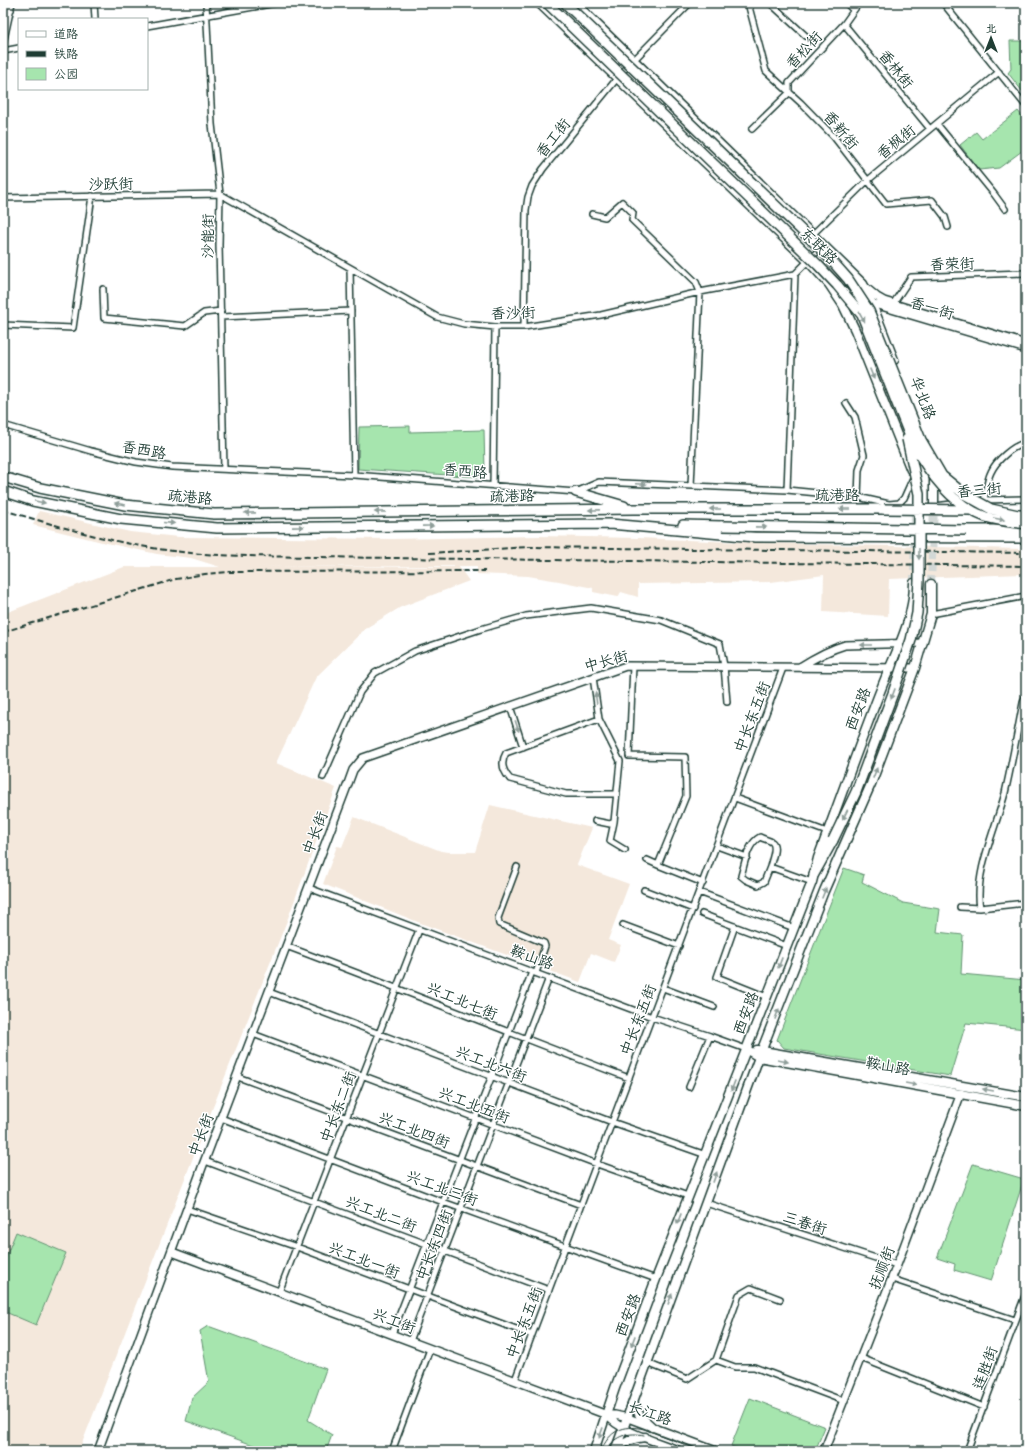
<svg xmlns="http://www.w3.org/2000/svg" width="1029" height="1454" viewBox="0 0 1029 1454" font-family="'Gochi Hand','LXGW WenKai TC',sans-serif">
<rect width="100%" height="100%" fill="#fff"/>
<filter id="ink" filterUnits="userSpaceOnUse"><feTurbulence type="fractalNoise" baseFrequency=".025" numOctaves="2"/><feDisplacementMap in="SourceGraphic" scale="8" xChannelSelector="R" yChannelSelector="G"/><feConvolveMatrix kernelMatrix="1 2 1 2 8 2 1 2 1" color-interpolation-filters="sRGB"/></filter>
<g filter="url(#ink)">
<path fill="#f4e8dc" d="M 39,511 L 130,532 L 179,537 L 392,539 L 538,536 L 638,538 L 760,543 L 1026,549 L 1026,574 L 889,579 L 888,616 L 823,612 L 824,575 L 771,582 L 638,584 L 638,597 L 621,592 L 618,597 L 593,592 L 593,588 L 559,581 L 528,576 L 477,574 L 477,566 L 246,567 L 459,567 L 469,581 L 401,607 L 366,628 L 316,677 L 276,763 L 336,788 L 288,918 L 194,1155 L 79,1451 L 3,1451 L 3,614 L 124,567 L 220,567 L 191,558 L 157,554 L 102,542 L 33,525 Z
M 490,805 L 592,828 L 577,865 L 629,884 L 608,940 L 621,945 L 614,962 L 591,953 L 580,982 L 423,924 L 323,884 L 337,846 L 342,847 L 354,817 L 441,851 L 449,852 L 475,852 Z"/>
<path fill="#a6e5ae" stroke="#629171" d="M 1010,41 L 1026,41 L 1026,96 L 1008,73 L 1011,69 Z
M 1018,111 L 1026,121 L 1026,148 L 999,168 L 979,170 L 960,145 L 976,132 L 982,139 Z
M 410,426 L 410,432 L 484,430 L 485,471 L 479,477 L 358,469 L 359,427 Z
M 844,868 L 864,875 L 862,882 L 903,903 L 940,909 L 937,932 L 963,935 L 961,974 L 1026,980 L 1026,1029 L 966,1023 L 950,1076 L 784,1048 L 777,1040 Z
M 973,1164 L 1024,1179 L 991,1281 L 954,1270 L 955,1264 L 937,1258 Z
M 16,1232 L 66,1253 L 36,1325 L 3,1311 L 3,1264 Z
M 208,1326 L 326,1369 L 308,1420 L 332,1435 L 326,1451 L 270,1451 L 186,1421 L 192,1398 L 209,1382 L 200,1331 Z
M 750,1398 L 825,1427 L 815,1451 L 745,1451 L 731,1446 Z"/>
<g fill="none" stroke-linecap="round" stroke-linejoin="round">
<path stroke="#d2d8d6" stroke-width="8" stroke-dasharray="8 4" stroke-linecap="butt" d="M 914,583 L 915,511
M 931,584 L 934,506"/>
<defs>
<path id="minor" d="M 94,3 L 95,19
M 206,3 L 212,124 L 220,194 L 219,245 L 224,469
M 748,3 L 766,71 L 801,103 L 834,137 L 886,204 L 932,200 L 945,217 L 948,227
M 770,3 L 806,36
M 846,3 L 853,10
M 943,3 L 1026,106
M 3,6 L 11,10
M 844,24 L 930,129
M 147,26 L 276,3
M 3,44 L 12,3
M 3,51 L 19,48
M 937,124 L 994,194 L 1005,209
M 752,129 L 789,93 L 789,83 L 844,24 L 859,3
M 3,198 L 220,194 L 437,317 L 464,324 L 495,327 L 524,327 L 601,315 L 700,292 L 795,274 L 822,247
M 592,214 L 605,217 L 622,202 L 633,213 L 632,220 L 696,282 L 700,292 L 691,486
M 813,234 L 867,181 L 999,72
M 350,268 L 354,475
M 103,289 L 104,318 L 185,326 L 204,313 L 221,311
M 893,304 L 911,277 L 1026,273
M 221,317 L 351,311
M 3,325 L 73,328 L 92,196
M 524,327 L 526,210 L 528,197 L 532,186 L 543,169 L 624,70 L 690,3
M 846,403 L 855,417 L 864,455 L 859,470 L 858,497
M 3,425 L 91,451 L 136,462 L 172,467 L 354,475 L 576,492 L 599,482 L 787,490 L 858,497 L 889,504 L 899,503 L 904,498 L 913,478
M 493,486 L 495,327
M 787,490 L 795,274
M 984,500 C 986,491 987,480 991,472 C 996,461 1013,445 1026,443
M 935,506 L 984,500 L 1026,499
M 931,614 L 1026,596
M 633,666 L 629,756 L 685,757 L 686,796 L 658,865 L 703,883
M 593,677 L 599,719
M 510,706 L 523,747
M 323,777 L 360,692 L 375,673 L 415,651 L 481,629 L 526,616 L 591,608 L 661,620 L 720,644 L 724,666 L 727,702
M 735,798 L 827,832
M 595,821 L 610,824 L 614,822 L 620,761 L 599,719 L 506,753 C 500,763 503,771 510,779 L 566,794 L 617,794
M 614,822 L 610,841 L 625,850
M 717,846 L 747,857
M 647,860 L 658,865
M 517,867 L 498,918 L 499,924 L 544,943 L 545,946 L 536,973
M 770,867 L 764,882 L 758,885 L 746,880 L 741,876 C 745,863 747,844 760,837 C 763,839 769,840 772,842 C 778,847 771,861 770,867 L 812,882
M 309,888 L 652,1017 L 710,1036 L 746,1049
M 644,890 L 693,909
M 699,892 L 794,928
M 960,907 L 980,908 L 1026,903
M 980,908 C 974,873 996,828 1005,793 C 1012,763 1017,733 1023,703 L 1026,694
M 702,914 L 787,946
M 623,925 L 679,946
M 735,926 L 717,977 L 767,997
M 286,946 C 401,989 514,1035 629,1078
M 663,988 L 714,1007
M 269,992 L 612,1122 L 706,1155
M 253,1034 L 597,1164 L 688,1196
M 238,1077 L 581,1205
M 689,1087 L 710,1036
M 221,1118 L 443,1202 L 656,1279
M 205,1161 L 549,1290
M 706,1203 L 897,1265
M 187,1209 L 297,1247 L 532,1335
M 892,1279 L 1015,1320
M 279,1292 L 419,930
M 392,1334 L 532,972
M 410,1341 L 549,978
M 861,1358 L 984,1407
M 716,1360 L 739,1295 L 751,1288 L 780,1299
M 647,1363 L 687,1379 L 716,1360 L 735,1367 L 754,1367 L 844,1401
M 515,1380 L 783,668
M 392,1451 L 430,1349
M 967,1451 L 1026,1293"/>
<path id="tertiary" d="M 865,287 L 877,297 L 884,301 L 1026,344
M 844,295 L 1026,349
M 800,667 C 814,658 828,650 845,645 L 923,643
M 98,1451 L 203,1165 L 349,781 L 353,770 L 363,758 L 626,666 L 915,668
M 824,1451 L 897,1265 L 961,1093"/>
<path id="secondary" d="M 172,1252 L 607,1415 L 615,1415 L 628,1418 L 716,1451
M 607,1415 C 618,1431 661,1443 680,1451"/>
<path id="primary" d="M 539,3 L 808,261 L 829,284 L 843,305 L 855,330 L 911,470
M 575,3 L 863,284 L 868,294 L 894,360
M 934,506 L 934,473
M 746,1049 L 759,1057 L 1026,1106
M 757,1050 L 1026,1097
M 633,1402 L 640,1416 L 652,1427
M 616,1450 C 624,1441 633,1438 645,1437
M 594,1451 L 615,1388 L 656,1279 L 812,882 L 818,858 C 839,802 859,745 881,689 C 894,655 914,621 914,583
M 615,1451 L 759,1057 L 824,891 L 871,784 L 915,668 L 931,614 L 931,584"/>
<path id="trunk" d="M 3,477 L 40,488 L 125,505 L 214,514 L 633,509 L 884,509
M 3,491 L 33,501 L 121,519 L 217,528 L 610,524 L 755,537 L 1026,538
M 576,492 L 624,506
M 683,525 L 722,526
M 966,530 L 1026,530
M 814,874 L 833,840"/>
</defs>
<use href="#minor" stroke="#1f3d34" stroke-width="8"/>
<use href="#tertiary" stroke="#1f3d34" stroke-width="10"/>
<use href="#secondary" stroke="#1f3d34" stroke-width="10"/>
<use href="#primary" stroke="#1f3d34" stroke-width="11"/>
<use href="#trunk" stroke="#1f3d34" stroke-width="12"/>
<use href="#minor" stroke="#fff" stroke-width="5"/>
<use href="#tertiary" stroke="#fff" stroke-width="7"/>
<use href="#secondary" stroke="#fff" stroke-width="7"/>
<use href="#primary" stroke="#fff" stroke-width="8"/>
<use href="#trunk" stroke="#fff" stroke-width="9"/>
<path stroke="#1f3d34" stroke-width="1" d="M 608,1449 C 614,1435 630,1432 644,1435
M 601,1451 C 609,1431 623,1424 644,1429 L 702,1451"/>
<path stroke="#1f3d34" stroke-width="2" stroke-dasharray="6 3" stroke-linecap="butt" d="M 3,510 C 59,526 115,544 173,551 C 220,557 266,556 313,557 L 1026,566
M 429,553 L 529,547 L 1026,553
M 3,632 L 176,579 L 205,574 L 230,572 L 485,571"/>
<defs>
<path id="trunk-bridge" d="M 547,3 L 818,265 L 837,285 L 862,315 L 913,444 C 930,474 952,505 986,517 C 999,521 1013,522 1026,524
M 565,3 L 824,252 L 848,279 L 869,311 L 921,440 L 942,476 L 964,494 L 991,509 L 1018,515 L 1026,515
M 884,509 L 971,510
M 722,526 L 966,530
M 833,840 L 856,792 L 893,693 L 911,640 L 917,613 L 919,581 L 919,494 L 907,439"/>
</defs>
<use href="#trunk-bridge" stroke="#1f3d34" stroke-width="12" stroke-linecap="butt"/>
<use href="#trunk-bridge" stroke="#fff" stroke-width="9"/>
</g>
<defs><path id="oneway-solid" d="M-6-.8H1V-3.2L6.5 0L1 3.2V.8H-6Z"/></defs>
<g fill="#8f9e9a">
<use href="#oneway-solid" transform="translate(862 317) rotate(61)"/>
<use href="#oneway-solid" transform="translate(872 374) rotate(68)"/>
<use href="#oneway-solid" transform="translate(641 484) rotate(2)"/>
<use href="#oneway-solid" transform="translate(40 502) rotate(11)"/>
<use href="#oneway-solid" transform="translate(120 504) rotate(-170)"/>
<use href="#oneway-solid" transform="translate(715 509) rotate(-180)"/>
<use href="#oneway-solid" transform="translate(845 509) rotate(-180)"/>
<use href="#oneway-solid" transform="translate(594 510) rotate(179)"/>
<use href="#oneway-solid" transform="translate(380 512) rotate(179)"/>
<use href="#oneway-solid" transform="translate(250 513) rotate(179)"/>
<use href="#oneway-solid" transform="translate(999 519) rotate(10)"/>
<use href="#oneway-solid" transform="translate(169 523) rotate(5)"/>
<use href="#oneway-solid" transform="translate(428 526) rotate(-1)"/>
<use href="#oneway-solid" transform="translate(298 527) rotate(-1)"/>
<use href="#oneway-solid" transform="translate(761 527) rotate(1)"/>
<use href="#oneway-solid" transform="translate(919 554) rotate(90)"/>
<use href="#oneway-solid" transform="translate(866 645) rotate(180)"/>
<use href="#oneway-solid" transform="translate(893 694) rotate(111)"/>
<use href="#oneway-solid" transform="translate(596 698) rotate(-98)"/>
<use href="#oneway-solid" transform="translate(517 726) rotate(72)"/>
<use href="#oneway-solid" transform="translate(875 773) rotate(-69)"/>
<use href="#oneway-solid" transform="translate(845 815) rotate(116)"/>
<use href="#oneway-solid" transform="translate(824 893) rotate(-68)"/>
<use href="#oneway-solid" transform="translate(780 963) rotate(111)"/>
<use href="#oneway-solid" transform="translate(777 1014) rotate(-69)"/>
<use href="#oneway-solid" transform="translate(783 1061) rotate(10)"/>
<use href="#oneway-solid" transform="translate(911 1084) rotate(10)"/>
<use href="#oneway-solid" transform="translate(733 1086) rotate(111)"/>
<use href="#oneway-solid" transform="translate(988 1090) rotate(-170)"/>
<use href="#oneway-solid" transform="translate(715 1177) rotate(-70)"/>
<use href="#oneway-solid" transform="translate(679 1219) rotate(111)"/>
<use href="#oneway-solid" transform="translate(670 1299) rotate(-70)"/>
<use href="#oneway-solid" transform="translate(633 1341) rotate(111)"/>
<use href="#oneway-solid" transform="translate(601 1433) rotate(110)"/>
</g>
</g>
<g text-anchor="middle" stroke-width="3" stroke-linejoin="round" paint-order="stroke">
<g font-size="15" fill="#1f3d34" stroke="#fff">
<text transform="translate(804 50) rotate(-47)" y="5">香松街</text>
<text transform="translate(896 69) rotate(51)" y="5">香林街</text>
<text transform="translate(841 130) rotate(50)" y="5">香新街</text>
<text transform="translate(553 138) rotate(-51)" y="5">香工街</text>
<text transform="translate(896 142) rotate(-39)" y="5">香枫街</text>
<text transform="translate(111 184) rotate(-1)" y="5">沙跃街</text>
<text transform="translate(208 236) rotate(-90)" y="5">沙能街</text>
<text transform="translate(819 246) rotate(45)" y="5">东联路</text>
<text transform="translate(952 264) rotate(-2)" y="5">香荣街</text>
<text transform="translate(932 308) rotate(17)" y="5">香一街</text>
<text transform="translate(513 313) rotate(-2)" y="5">香沙街</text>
<text transform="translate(923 398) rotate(69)" y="5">华北路</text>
<text transform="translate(144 450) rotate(10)" y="5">香西路</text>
<text transform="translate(465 471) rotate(5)" y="5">香西路</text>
<text transform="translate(979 490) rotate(-5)" y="5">香三街</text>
<text x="837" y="500">疏港路</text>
<text transform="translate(512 496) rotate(-1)" y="5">疏港路</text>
<text transform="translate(190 497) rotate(5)" y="5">疏港路</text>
<text transform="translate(606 661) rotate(-15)" y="5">中长街</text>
<text transform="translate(858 709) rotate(-69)" y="5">西安路</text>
<text transform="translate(752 717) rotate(-69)" y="5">中长东五街</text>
<text transform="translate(315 833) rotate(-69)" y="5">中长街</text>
<text transform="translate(532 957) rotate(20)" y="5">鞍山路</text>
<text transform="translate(462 1001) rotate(22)" y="5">兴工北七街</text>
<text transform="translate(746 1013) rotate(-69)" y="5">西安路</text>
<text transform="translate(638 1020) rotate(-69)" y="5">中长东五街</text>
<text transform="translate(491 1064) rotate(21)" y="5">兴工北六街</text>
<text transform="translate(888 1066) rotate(10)" y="5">鞍山路</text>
<text transform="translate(474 1105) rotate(21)" y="5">兴工北五街</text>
<text transform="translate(338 1107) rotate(-69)" y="5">中长东二街</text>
<text transform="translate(414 1130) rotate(21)" y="5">兴工北四街</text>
<text transform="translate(201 1135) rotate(-69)" y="5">中长街</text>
<text transform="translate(442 1188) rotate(20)" y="5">兴工北三街</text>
<text transform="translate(381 1214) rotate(21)" y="5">兴工北二街</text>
<text transform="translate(805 1223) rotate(18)" y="5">三春街</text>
<text transform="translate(434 1245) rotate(-69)" y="5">中长东四街</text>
<text transform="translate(364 1260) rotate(21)" y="5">兴工北一街</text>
<text transform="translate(882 1268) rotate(-69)" y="5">抚顺街</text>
<text transform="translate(628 1315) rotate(-69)" y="5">西安路</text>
<text transform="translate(394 1321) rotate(21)" y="5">兴工街</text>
<text transform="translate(524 1323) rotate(-69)" y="5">中长东五街</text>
<text transform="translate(985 1368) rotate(-70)" y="5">连胜街</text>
<text transform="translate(650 1413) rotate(19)" y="5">长江路</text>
</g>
</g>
<rect width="1029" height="1454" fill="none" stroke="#fff" stroke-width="16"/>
<rect x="8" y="8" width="1013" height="1438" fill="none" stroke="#1f3d34" stroke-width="1.5" filter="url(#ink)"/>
<rect x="18" y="18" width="130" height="72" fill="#ffffff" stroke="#a5b1ae"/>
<rect x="26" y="31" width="20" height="6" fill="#ffffff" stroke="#a5b1ae"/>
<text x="54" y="38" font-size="12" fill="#1f3d34">道路</text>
<rect x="26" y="51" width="20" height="6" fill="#1f3d34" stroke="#a5b1ae"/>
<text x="54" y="58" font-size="12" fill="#1f3d34">铁路</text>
<rect x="26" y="68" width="20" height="12" fill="#a6e5ae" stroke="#a5b1ae"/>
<text x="54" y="78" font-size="12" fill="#1f3d34">公园</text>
<g transform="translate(991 38)" stroke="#ffffff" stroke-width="3" paint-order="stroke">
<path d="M0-3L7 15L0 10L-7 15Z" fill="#1f3d34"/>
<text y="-6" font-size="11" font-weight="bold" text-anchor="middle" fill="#1f3d34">北</text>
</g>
</svg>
